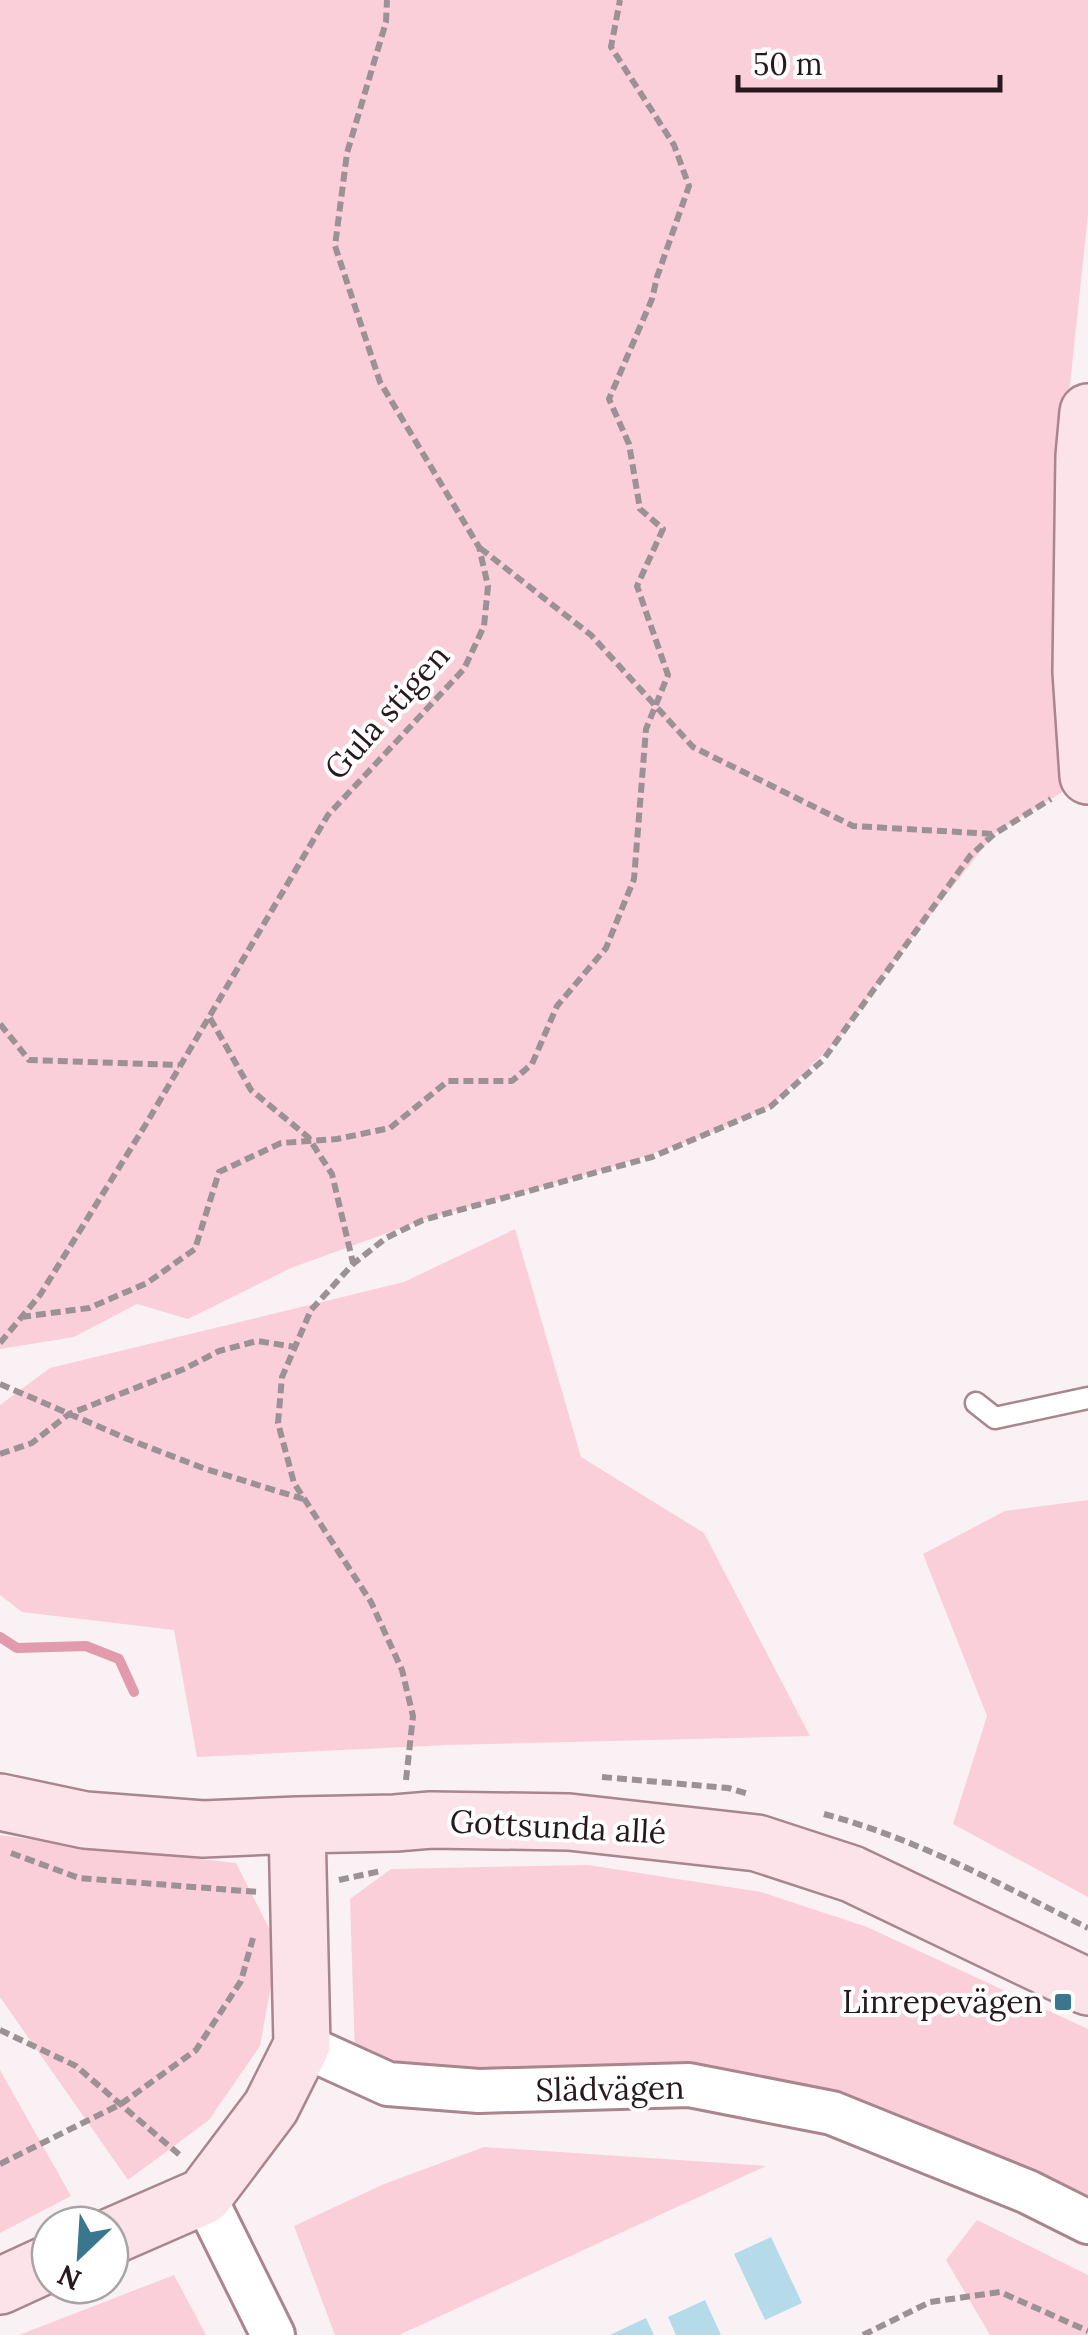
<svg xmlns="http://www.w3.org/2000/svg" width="1088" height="2335" viewBox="0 0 1088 2335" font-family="Lora,serif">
<rect width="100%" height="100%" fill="#f9f1f3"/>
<path fill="#fbcfda" d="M 0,0 L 1088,0 L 1088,214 L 1064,442 L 1069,788 L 994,834 L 895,960 L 841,1036 L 770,1107 L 699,1138 L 607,1169 L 423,1220 L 291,1268 L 188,1319 L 137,1304 L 74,1337 L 0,1349 Z
M 515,1229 L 581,1457 L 704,1533 L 810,1736 L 447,1745 L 197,1757 L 174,1630 L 22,1612 L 0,1595 L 0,1405 L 50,1368 L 404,1282 Z
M 1088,1500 L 1088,1897 L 953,1824 L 987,1716 L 923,1554 L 1005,1511 Z
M 0,1835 L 54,1843 L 236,1863 L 278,1946 L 260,2046 L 209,2120 L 128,2180 L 0,1997 Z
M 588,1865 L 761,1892 L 867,1927 L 1088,2029 L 1088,2222 L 832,2113 L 479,2091 L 355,2055 L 350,1899 L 391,1869 Z
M 0,2070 L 71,2196 L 0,2233 Z
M 484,2147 L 766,2166 L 399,2335 L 335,2335 L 294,2226 L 384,2184 Z
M 977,2220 L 1088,2275 L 1088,2335 L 990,2335 L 946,2260 Z
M 174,2275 L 206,2335 L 19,2335 Z"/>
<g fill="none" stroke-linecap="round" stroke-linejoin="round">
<path stroke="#e29aad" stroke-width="10" d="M 0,1637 L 17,1648 L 86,1646 L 119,1659 L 134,1692"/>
</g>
<path fill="#b5dbeb" d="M 771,2237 L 802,2303 L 765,2320 L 734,2254 Z
M 705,2300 L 721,2335 L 676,2335 L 668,2317 Z
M 646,2318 L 654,2335 L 610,2335 Z"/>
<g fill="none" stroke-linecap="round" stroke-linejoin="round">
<defs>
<path id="lane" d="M 976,1403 L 995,1418 L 1088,1398"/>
<path id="street" d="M 302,2045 L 388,2084 L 479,2091 L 689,2085 L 832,2113 L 1028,2192 L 1088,2222
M 204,2196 L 273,2335"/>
<path id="secondary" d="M 1088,412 L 1084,456 L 1081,672 L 1088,776
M 0,1802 L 85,1820 L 203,1829 L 297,1825 L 395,1823 L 431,1820 L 569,1822 L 757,1843 L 852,1874 L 1088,1987
M 110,2237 L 204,2196 L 271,2107 L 302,2045 L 297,1825
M 0,2286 L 50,2263"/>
</defs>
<use href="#lane" stroke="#a9858e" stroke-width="25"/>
<use href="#street" stroke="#a9858e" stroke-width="48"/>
<use href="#secondary" stroke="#a9858e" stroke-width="60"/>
<path stroke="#9c9194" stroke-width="6" stroke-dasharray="10 5" stroke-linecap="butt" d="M 480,548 L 591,635 L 693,747 L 853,826 L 994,834
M 210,1018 L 251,1090 L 308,1137 L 332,1174 L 353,1263
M 0,1024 L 29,1060 L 179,1065
M 21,1317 L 89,1308 L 147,1283 L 195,1249 L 219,1172 L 281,1143 L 337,1139 L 390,1128 L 448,1081 L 512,1081 L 532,1064 L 557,1006 L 606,948 L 634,879 L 646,729 L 668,675 L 637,586 L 663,529 L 640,509 L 629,444 L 609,399 L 652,299 L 657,277 L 689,186 L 674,145 L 611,47 L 620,0
M 0,1343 L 40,1295 L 146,1124 L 328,815 L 464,669 L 484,626 L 488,586 L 479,547 L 380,382 L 335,246 L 347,153 L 386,22 L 387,0
M 0,1384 L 130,1440 L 203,1468 L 303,1499
M 0,1454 L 32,1443 L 69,1414 L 184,1369 L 219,1351 L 257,1341 L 295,1347
M 602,1777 L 728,1788 L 749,1794
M 406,1780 L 413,1716 L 402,1670 L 371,1602 L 294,1483 L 278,1423 L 282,1377 L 311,1310 L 353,1264 L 386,1238 L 423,1220 L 652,1157 L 770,1107 L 823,1060 L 970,856 L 994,834 L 1051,799
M 824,1814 C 917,1839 1002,1885 1088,1928
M 11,1853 L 79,1878 L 258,1892
M 339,1880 L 381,1871
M 0,2030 L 76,2066 L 182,2157
M 0,2164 L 121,2104 L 196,2050 L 241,1981 L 253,1938
M 863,2335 L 930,2302 L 1000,2292 L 1088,2331"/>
<use href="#lane" stroke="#fff" stroke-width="20"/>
<use href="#street" stroke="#fff" stroke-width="42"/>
<use href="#secondary" stroke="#fce3ea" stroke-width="55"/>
</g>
<rect fill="#3a768e" stroke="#fff" stroke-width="4" x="1053" y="1992" width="20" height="20" rx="5"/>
<g text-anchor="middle" stroke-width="8" stroke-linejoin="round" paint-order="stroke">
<g font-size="32" fill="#27191d" stroke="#fff">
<text transform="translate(387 712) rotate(-48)" y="11">Gula stigen</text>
<text transform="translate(558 1827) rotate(3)" y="11">Gottsunda allé</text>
<text transform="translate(610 2089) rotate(-1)" y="11">Slädvägen</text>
</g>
<g font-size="32" fill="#27191d" stroke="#fff" text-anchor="end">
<text x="1043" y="2013">Linrepevägen</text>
</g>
</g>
<g transform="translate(80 2255) rotate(205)"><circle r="48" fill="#ffffff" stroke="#a9a3a5" stroke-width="2.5"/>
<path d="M0-8L18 38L0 25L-18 38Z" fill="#3a768e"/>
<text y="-15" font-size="28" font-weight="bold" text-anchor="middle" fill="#27191d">N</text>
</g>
<path d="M738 75v15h262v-15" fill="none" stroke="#27191d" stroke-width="5"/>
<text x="753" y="75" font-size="30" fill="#27191d" stroke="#ffffff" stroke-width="8" paint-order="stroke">50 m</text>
</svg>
